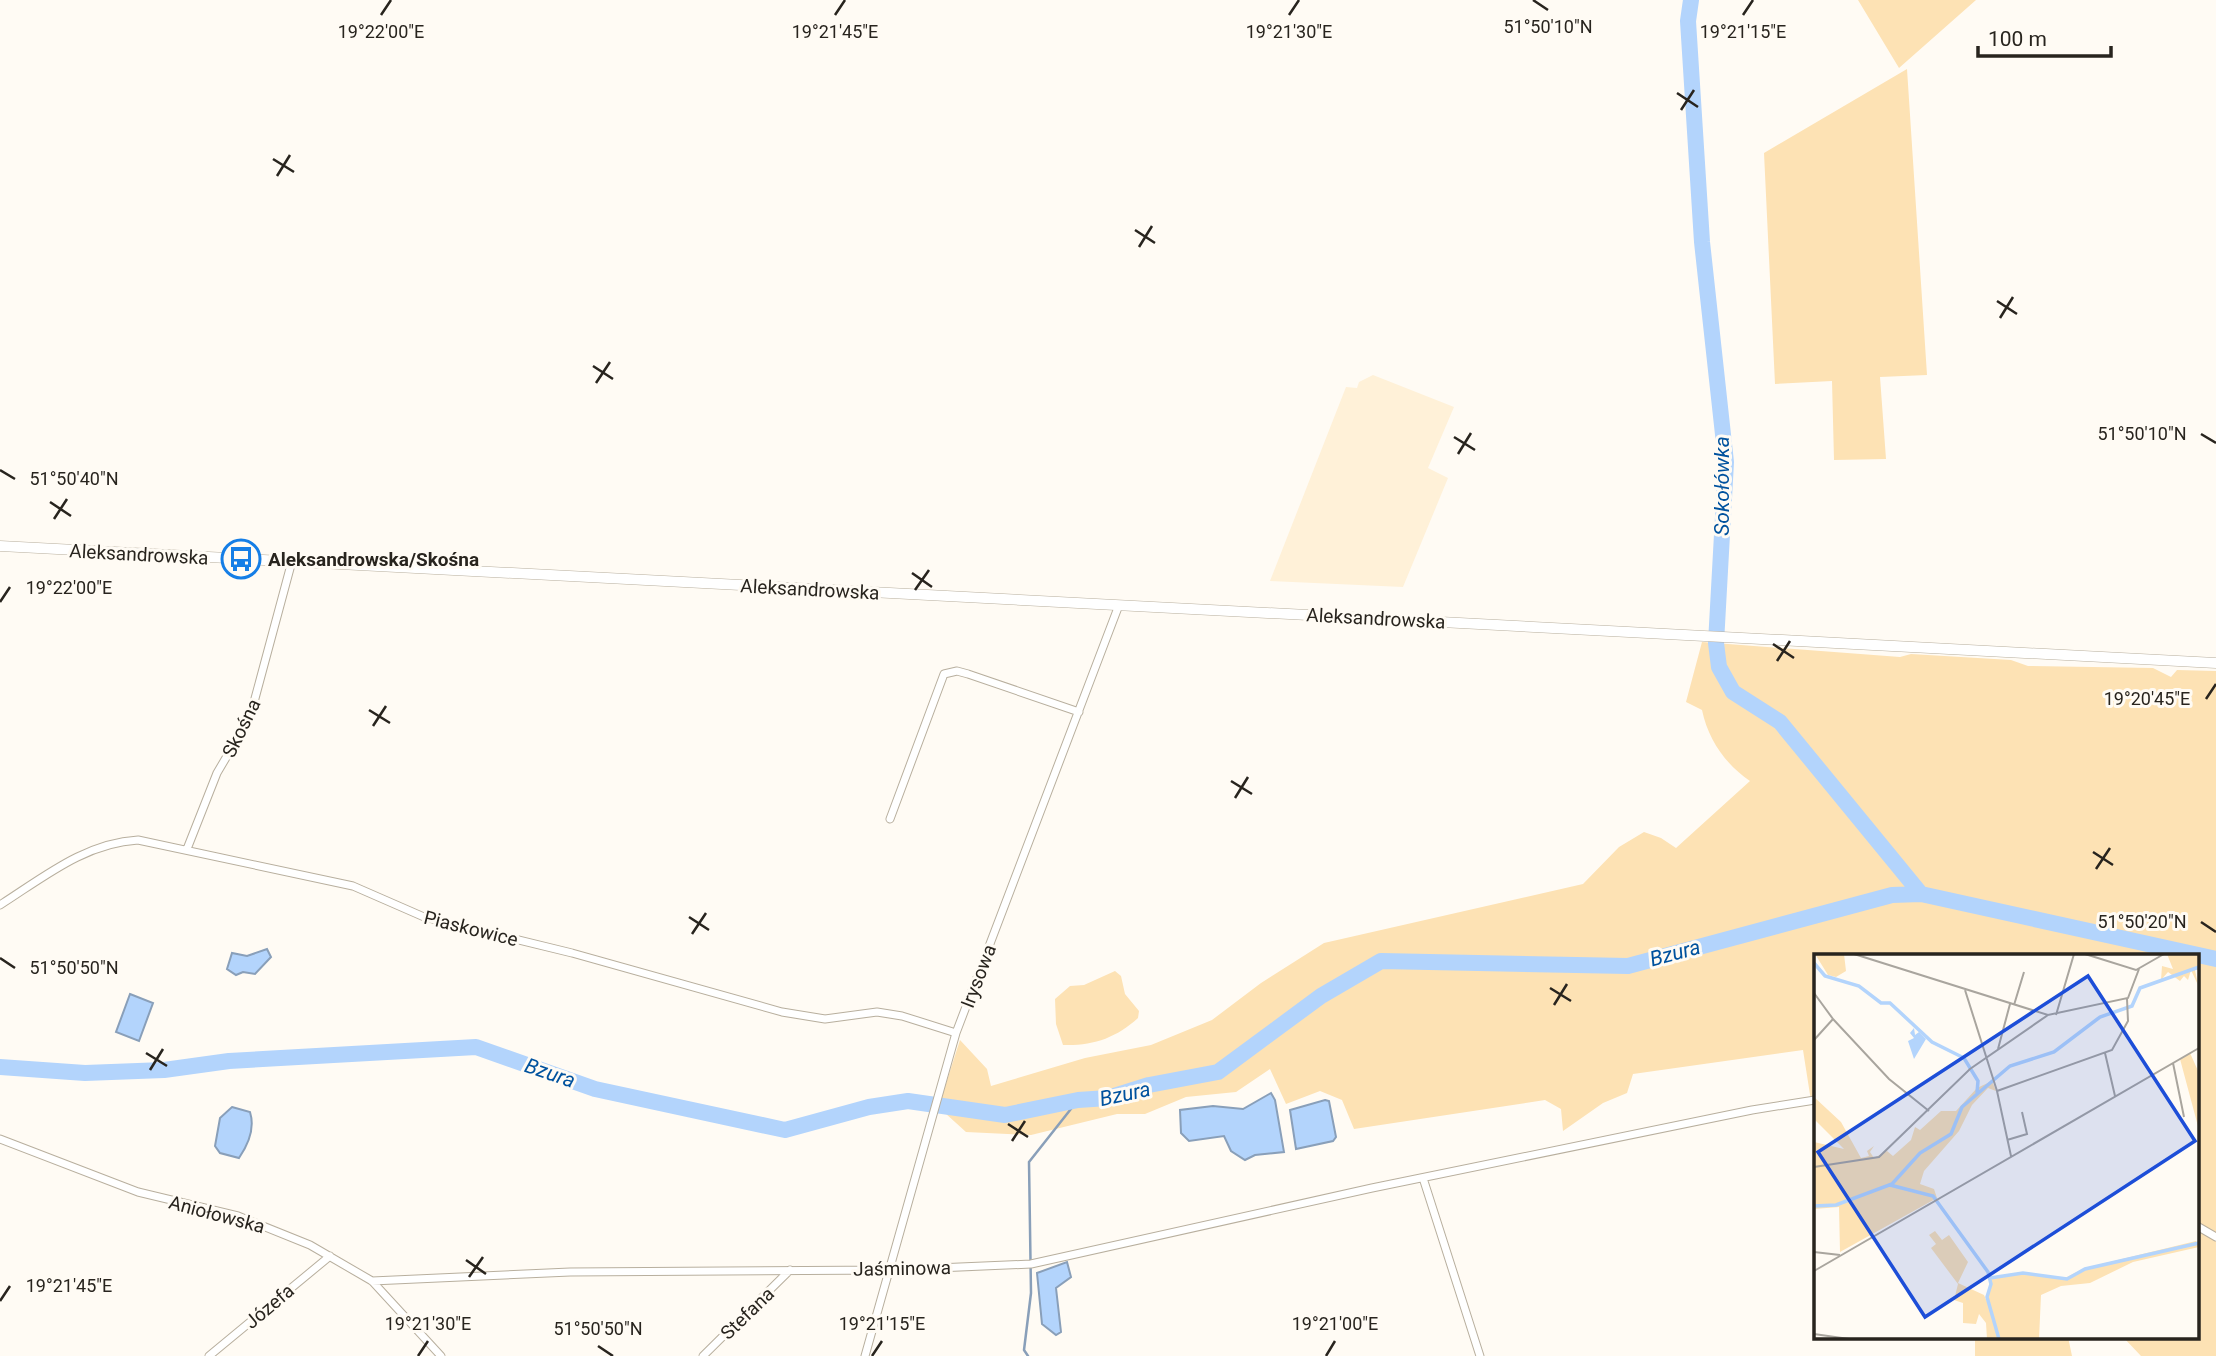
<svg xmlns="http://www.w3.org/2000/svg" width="2216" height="1356" viewBox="0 0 2216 1356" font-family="Roboto,sans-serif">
<rect width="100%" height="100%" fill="#fffbf4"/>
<path fill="#fff1d8" d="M 1373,375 L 1454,407 L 1428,468 L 1448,478 L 1403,587 L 1270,581 L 1346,387 L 1357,388 L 1359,382 Z"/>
<path fill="#fde2b4" d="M 1858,0 L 1976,0 L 1899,68 Z
M 1907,69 L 1927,375 L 1880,377 L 1886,459 L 1834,460 L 1832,381 L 1775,384 L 1764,153 Z
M 1702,642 L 1900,657 L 1911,654 L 2011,660 L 2028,666 L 2153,668 L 2171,677 L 2177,670 L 2216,671 L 2216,1356 L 2141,1356 L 2123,1337 L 2197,1337 L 2197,955 L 1815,955 L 1815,1100 L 1811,1101 L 1803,1050 L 1633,1074 L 1627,1093 L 1603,1103 L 1563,1131 L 1561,1109 L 1545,1100 L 1354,1129 L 1342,1100 L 1320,1091 L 1286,1104 L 1270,1069 L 1236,1092 L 1186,1097 L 1145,1114 L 1117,1114 L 1031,1135 L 966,1132 L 945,1113 L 941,1099 L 960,1040 L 987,1069 L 991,1086 L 1085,1058 L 1151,1045 L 1212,1020 L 1261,983 L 1324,943 L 1583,884 L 1619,847 L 1644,832 L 1661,838 L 1676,848 L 1750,781 C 1725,764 1708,739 1702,710 L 1686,702 Z
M 1115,971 L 1121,976 L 1125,994 L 1139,1011 L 1138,1018 C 1116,1038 1093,1046 1063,1045 L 1056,1024 L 1055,999 L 1070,986 L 1084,985 Z
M 1975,1337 L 2068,1337 L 2072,1356 L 1975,1356 Z"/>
<path fill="#b3d4fc" stroke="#899fb9" stroke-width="2" d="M 267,949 L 271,957 L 255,974 L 243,972 L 236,975 L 227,969 L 232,953 L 247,956 Z
M 130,994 L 153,1003 L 139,1041 L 116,1032 Z
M 1271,1093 L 1275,1100 L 1284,1152 L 1255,1155 L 1245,1160 L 1231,1151 L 1224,1136 L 1189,1141 L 1181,1133 L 1180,1110 L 1213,1106 L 1243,1109 Z
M 1325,1100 L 1329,1101 L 1336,1137 L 1333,1141 L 1296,1149 L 1290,1110 Z
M 232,1107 L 250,1112 C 255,1128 248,1145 239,1158 L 220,1153 L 215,1146 L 220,1118 Z
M 1067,1262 L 1071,1277 L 1056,1288 L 1061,1332 L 1056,1335 L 1042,1324 L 1037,1273 Z"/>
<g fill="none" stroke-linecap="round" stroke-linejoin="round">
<path stroke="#899fb9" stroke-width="2.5" d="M 1028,1356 L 1024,1350 L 1031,1293 L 1029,1162 L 1078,1100"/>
<path stroke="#b3d4fc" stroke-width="16" d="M 1691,0 L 1688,21 L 1702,242 L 1726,462 L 1716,643 L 1719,667 L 1733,692 L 1780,722 L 1921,894
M 0,1067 L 85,1073 L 164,1070 L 229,1061 L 476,1047 L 595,1089 L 785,1130 L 869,1107 L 908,1101 L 1005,1115 L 1078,1100 L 1108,1098 L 1149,1085 L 1218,1072 L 1321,996 L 1381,961 L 1628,966 L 1892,895 L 1921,894 L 2216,959"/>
<defs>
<path id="minor" d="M 890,819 L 944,674 L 957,671 L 968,674 L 1079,712
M 187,849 L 217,773 L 250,717 L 292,561
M 0,905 C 44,877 85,843 138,840 L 353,886 L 424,917 L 572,953 L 782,1012 L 825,1019 L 877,1012 L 902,1016 L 956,1033
M 0,1139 L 138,1192 L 238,1216 L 310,1245 L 372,1281 L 441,1356
M 1423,1178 L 1480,1356
M 2197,1226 L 2216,1237
M 372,1281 L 570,1272 L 890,1270 L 1031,1264 L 1372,1188 L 1752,1110 L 1815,1100
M 209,1356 L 330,1256
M 703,1356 L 790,1270
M 865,1356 L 956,1033 L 1119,605"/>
<path id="secondary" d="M 0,546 L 2216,663"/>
</defs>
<use href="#minor" stroke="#b8af9e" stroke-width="9"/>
<use href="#secondary" stroke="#b8af9e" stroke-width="11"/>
<use href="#minor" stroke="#fff" stroke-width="7"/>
<use href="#secondary" stroke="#fff" stroke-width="10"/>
</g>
<path fill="none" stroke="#28241e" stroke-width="2.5" d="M 1533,0 L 1548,10M 381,15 L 391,0M 835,15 L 845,0M 1289,15 L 1299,0M 1743,15 L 1753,0M 1677,93 L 1698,107M 1681,110 L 1694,90M 273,159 L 294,172M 277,176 L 290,155M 1135,230 L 1155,243M 1139,247 L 1152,226M 1997,301 L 2017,314M 2000,318 L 2013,297M 593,366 L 613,379M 596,383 L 610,362M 2201,434 L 2216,443M 1454,437 L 1475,450M 1458,454 L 1471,433M 0,470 L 15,479M 50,502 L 71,516M 54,519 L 67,499M 912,573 L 932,587M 915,590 L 929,570M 0,602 L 10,587M 1773,644 L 1794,658M 1777,661 L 1790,641M 2206,699 L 2216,684M 369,710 L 390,723M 373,726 L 386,706M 1231,781 L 1252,794M 1235,798 L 1248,777M 2093,852 L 2113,865M 2096,869 L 2110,848M 689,917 L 709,930M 2201,922 L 2216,932M 692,934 L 706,913M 0,958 L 15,968M 1550,988 L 1571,1001M 1554,1005 L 1567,984M 146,1053 L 167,1066M 150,1070 L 163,1049M 1008,1124 L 1028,1137M 1012,1141 L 1025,1121M 466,1260 L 486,1274M 469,1277 L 483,1257M 0,1301 L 10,1286M 598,1346 L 613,1356M 418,1356 L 428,1341M 872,1356 L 882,1341M 1326,1356 L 1335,1341"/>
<defs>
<symbol id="bus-ring" viewBox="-11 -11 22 22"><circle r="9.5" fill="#fffbf4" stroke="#157ee6" stroke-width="1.5"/><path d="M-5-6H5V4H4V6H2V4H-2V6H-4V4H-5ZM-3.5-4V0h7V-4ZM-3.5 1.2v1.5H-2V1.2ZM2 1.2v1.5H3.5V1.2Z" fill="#157ee6"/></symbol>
</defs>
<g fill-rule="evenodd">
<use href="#bus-ring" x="219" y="537" width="44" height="44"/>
</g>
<g text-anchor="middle" stroke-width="6" stroke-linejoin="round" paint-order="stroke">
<g font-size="19" fill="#28241e" stroke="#fffbf4">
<text transform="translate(139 554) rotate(3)" y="7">Aleksandrowska</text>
<text transform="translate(810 589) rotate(3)" y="7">Aleksandrowska</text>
<text transform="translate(1376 618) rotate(3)" y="7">Aleksandrowska</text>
<text transform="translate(241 728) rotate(-64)" y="7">Skośna</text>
<text transform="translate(471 928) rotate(14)" y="7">Piaskowice</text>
<text transform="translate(978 976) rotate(-69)" y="7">Irysowa</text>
<text transform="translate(217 1214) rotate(15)" y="7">Aniołowska</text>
<text transform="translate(902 1268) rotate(-1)" y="7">Jaśminowa</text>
<text transform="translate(269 1306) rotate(-40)" y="7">Józefa</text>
<text transform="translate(747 1313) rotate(-44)" y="7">Stefana</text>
</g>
<g font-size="19" font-weight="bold" fill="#28241e" stroke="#fffbf4" text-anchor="start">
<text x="268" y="566">Aleksandrowska/Skośna</text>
</g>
<g font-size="21" font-style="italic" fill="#00529e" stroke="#fffbf4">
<text transform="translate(1722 486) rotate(-90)" y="7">Sokołówka</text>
<text transform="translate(1675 953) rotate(-15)" y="7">Bzura</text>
<text transform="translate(550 1073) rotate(19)" y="7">Bzura</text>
<text transform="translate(1125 1094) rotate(-12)" y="7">Bzura</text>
</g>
</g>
<g transform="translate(1814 954)">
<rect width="385" height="385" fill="#fffbf4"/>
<path d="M 1,0 L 30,0 L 32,17 L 22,23 L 14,21 ZM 353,0 L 385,0 L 385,16 L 381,16 L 384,31 L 377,16 L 374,26 L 370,22 L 366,27 L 354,18 L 347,26 L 348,12 L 359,15 ZM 376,99 L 385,119 L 385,176 L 366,105 ZM 178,127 L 182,137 L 174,134 L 158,151 L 145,177 L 110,217 L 106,230 L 120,235 L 123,244 L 26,298 L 25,253 L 0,255 L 0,188 L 30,195 L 0,165 L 0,143 L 27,168 L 47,204 L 55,202 L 53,197 L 60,192 L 56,198 L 60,204 L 73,197 L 79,202 L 97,186 L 101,173 L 106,176 L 127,157 L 142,157 L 163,134 ZM 121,277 L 128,286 L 135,281 L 154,308 L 144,329 L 170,341 L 174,350 L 176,323 L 209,318 L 251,324 L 271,314 L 382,287 L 385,293 L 319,308 L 276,329 L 247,332 L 227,341 L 225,385 L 173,385 L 172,369 L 165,360 L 162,370 L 149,369 L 149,349 L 140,346 L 144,330 L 117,294 L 122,290 L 115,281 Z" fill="#fde2b4"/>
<path d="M 100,74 L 101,81 L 105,78 L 112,85 L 100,105 L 94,87 L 100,84 L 96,79 Z" fill="#b3d4fc"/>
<path fill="none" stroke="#b3d4fc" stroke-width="3.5" d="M 0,9 L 11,22 L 45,32 L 67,49 L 76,49 L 118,88 L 150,104 L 164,127 L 163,139M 76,231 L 119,242 L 174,318 L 177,330 L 173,343 L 185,385M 0,252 L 22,251 L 78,230 L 106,199 L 137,180 L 148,153 L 196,112 L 240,98 L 286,63 L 318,52 L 326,34 L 385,13M 176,324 L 209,319 L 253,325 L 271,315 L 385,289"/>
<path fill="none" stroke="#a9a59e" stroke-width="2" d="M 40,0 L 234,61 L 314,44 L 325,15M 271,0 L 322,16 L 350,0M 151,36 L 183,137 L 197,202M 0,39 L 19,65M 200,51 L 210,18M 242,61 L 260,0M 0,86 L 19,65 L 75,125 L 115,157M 184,95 L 196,50M 291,99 L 301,142M 359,109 L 370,163M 183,137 L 298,96 L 314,67 L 313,45M 193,186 L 213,180 L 208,158M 0,213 L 65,203 L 156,115 L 234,61M 0,298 L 26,301M 0,317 L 385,94M 0,380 L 35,385"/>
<path fill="#1d4ed8" fill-opacity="0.15" stroke="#1d4ed8" stroke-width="3.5" d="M 274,22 L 381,187 L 111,363 L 4,198 Z"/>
<rect width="385" height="385" fill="none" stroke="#28241e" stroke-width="3.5"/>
</g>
<g font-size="18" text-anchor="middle" fill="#28241e" stroke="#fffbf4" stroke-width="6" stroke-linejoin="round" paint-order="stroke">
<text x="1548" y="33">51°50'10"N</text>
<text x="381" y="38">19°22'00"E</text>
<text x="835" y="38">19°21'45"E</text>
<text x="1289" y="38">19°21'30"E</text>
<text x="1743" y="38">19°21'15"E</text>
<text x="2142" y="440">51°50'10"N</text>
<text x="74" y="485">51°50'40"N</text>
<text x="69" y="594">19°22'00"E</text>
<text x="2147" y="705">19°20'45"E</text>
<text x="2142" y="928">51°50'20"N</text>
<text x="74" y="974">51°50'50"N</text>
<text x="69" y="1292">19°21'45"E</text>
<text x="428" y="1330">19°21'30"E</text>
<text x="882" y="1330">19°21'15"E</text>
<text x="1335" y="1330">19°21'00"E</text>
<text x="598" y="1335">51°50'50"N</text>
</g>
<path d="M1978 46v10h133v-10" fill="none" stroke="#28241e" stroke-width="3.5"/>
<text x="1988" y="46" font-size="21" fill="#28241e" stroke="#fffbf4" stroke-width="5" paint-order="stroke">100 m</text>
</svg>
